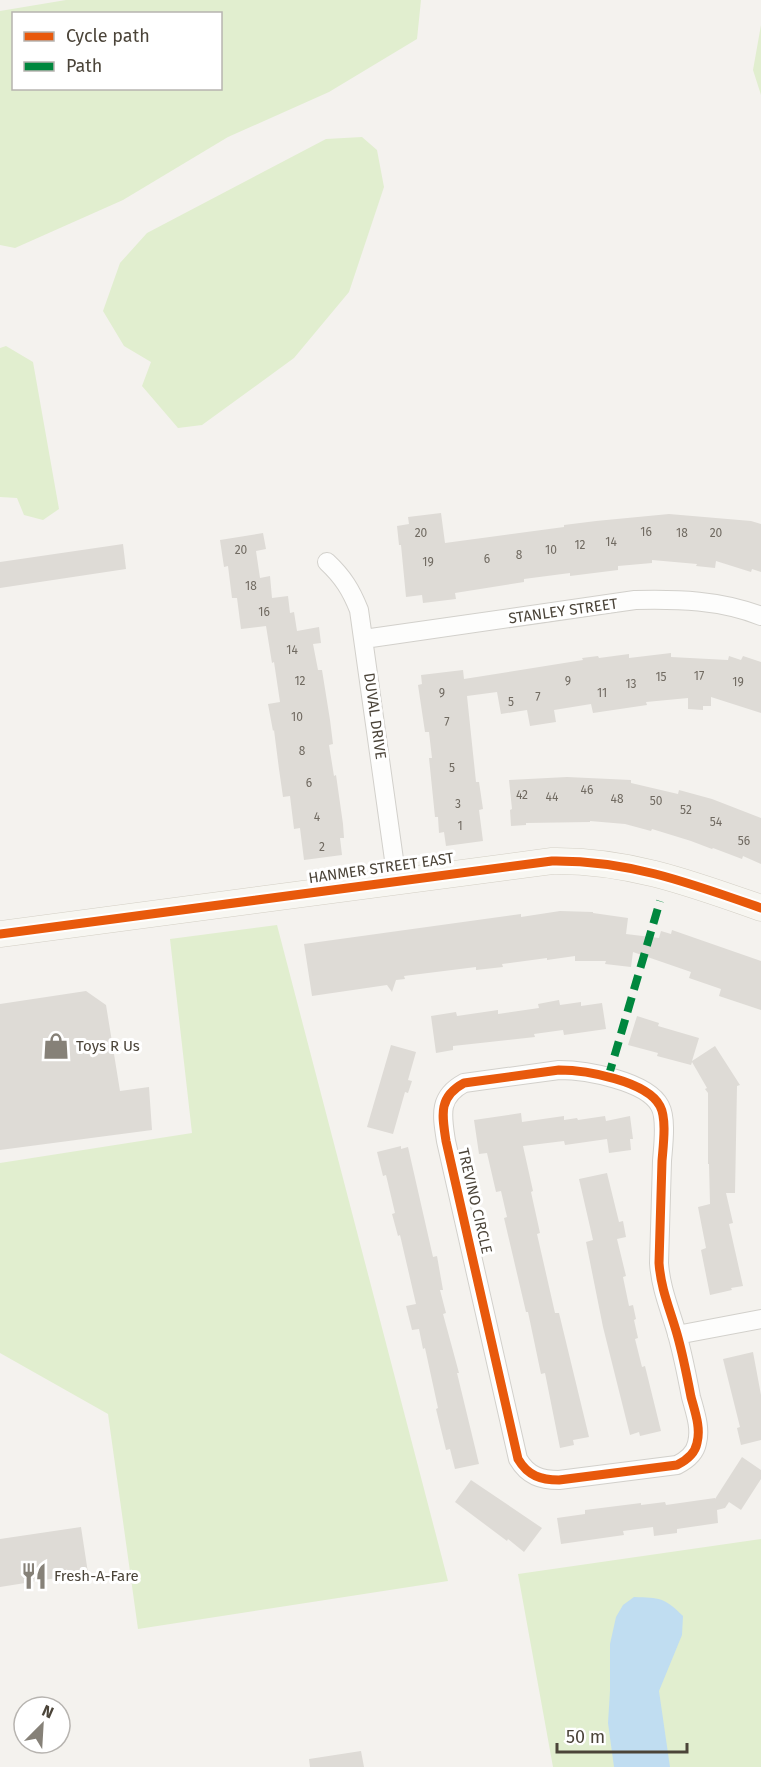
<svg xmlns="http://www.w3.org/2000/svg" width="761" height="1767" viewBox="0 0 761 1767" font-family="'Fira Sans',sans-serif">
<rect width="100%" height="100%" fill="#f4f2ee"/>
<path fill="#e1eecf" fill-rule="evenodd" d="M 66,0 L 421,0 L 417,39 L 329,92 L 228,137 L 123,200 L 15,248 L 0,245 L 0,11 ZM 14,14 L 220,14 L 220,88 L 14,88 Z
M 761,25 L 761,95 L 753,70 Z
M 362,137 L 377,150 L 384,187 L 349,292 L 294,358 L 202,425 L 178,428 L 142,386 L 151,362 L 124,346 L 103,311 L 120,263 L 147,233 L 326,139 Z
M 6,346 L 33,362 L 59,509 L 43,520 L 24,515 L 17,498 L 0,497 L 0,348 Z
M 277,925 L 448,1581 L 138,1629 L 108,1414 L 0,1353 L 0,1163 L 192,1133 L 170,939 Z
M 761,1539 L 761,1767 L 553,1767 L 518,1574 Z"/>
<path fill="#c0ddf1" d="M 634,1597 C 660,1598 664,1597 683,1616 L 682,1635 L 659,1691 L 670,1767 L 614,1767 L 608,1723 L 610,1691 L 610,1644 L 616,1617 L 623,1605 Z"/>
<path fill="#dedbd6" d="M 441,513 L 445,543 L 564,527 L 564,525 L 596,521 L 669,514 L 751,521 L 761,524 L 761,572 L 752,569 L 751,572 L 716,561 L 715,568 L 696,566 L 697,564 L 652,560 L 652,563 L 618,566 L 618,570 L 570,576 L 570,573 L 524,579 L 524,582 L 455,593 L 456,599 L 423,603 L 422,595 L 406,597 L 401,545 L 399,545 L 397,526 L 409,524 L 408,517 Z
M 263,533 L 266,549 L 256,551 L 260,578 L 270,576 L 272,598 L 288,596 L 290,613 L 294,612 L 297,631 L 319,627 L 321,643 L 313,644 L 318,670 L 322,670 L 330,720 L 333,744 L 329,745 L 334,776 L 336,775 L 343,824 L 344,838 L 340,838 L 342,855 L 304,860 L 300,828 L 294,829 L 290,796 L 283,797 L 279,769 L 274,730 L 273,731 L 268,704 L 280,702 L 274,662 L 272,663 L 266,626 L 241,629 L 237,598 L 232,598 L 228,566 L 224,567 L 220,540 Z
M 123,544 L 126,569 L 0,588 L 0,562 Z
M 671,653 L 671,657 L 728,660 L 729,656 L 741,660 L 743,656 L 761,662 L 761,713 L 711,697 L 711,706 L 703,706 L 703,710 L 688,709 L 688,698 L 646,702 L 647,705 L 593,713 L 591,704 L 554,710 L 556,722 L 530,726 L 527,710 L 501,714 L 497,692 L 467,696 L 476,782 L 479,782 L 483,809 L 479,810 L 483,841 L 446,846 L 444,832 L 439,833 L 438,817 L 435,817 L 429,758 L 432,758 L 429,732 L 425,732 L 418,685 L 422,684 L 421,675 L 463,670 L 464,679 L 583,660 L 582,658 L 598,656 L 599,658 L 629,654 L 629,658 Z
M 567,777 L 631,780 L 631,783 L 678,794 L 679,790 L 712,799 L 761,818 L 761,864 L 743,856 L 742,859 L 713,848 L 712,849 L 691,841 L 652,829 L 651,831 L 625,824 L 590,821 L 590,822 L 526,823 L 526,825 L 511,826 L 510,810 L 512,809 L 509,780 Z
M 560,911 L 593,912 L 593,913 L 628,918 L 626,934 L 659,938 L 661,931 L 671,934 L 672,930 L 761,961 L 761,1010 L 719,996 L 721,989 L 689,978 L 691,972 L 633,952 L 631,967 L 605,964 L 606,961 L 575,961 L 575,956 L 547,960 L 547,958 L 502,964 L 503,967 L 476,970 L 476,967 L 404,976 L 405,979 L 396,980 L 392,992 L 387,985 L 312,996 L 304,944 L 521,914 L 521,917 Z
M 86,991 L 106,1005 L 120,1091 L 149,1087 L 152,1130 L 0,1150 L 0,1004 Z
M 559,1000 L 560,1005 L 581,1002 L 581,1006 L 602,1003 L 606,1029 L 564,1035 L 563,1030 L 534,1034 L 535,1037 L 453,1046 L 453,1050 L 436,1053 L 431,1016 L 456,1012 L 457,1016 L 498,1010 L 498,1014 L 539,1008 L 538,1004 Z
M 637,1016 L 659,1023 L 658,1026 L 699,1038 L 692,1061 L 715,1046 L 740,1085 L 737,1086 L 735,1193 L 726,1193 L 733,1223 L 729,1224 L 743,1286 L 731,1288 L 732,1290 L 710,1295 L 701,1250 L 706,1248 L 698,1207 L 710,1204 L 709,1164 L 708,1164 L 708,1093 L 705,1089 L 707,1088 L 692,1062 L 691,1065 L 657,1056 L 658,1053 L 628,1045 Z
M 391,1045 L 416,1052 L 408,1080 L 412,1081 L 408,1093 L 405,1092 L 393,1134 L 367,1127 Z
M 521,1113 L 522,1122 L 564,1116 L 564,1120 L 577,1118 L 578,1120 L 605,1116 L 606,1121 L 630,1116 L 633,1139 L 630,1139 L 631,1150 L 609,1153 L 607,1139 L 565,1145 L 564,1141 L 523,1146 L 533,1191 L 531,1192 L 540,1233 L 537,1234 L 555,1313 L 559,1313 L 589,1437 L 573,1440 L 574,1445 L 560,1448 L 545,1373 L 541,1374 L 528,1312 L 526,1312 L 504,1218 L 507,1217 L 501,1191 L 496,1192 L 487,1153 L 479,1154 L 474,1120 Z
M 401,1146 L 401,1149 L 408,1147 L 433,1257 L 437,1256 L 443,1290 L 440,1290 L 446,1313 L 443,1314 L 459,1373 L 457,1373 L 479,1464 L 455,1469 L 450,1449 L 446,1450 L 436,1409 L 438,1408 L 425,1348 L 423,1349 L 419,1329 L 412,1330 L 406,1306 L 416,1304 L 400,1235 L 398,1236 L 392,1214 L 395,1213 L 386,1175 L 383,1176 L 377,1152 Z
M 607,1173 L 619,1222 L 623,1221 L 626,1237 L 617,1239 L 626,1276 L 623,1277 L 629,1306 L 633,1305 L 636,1319 L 634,1320 L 638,1338 L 635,1339 L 642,1367 L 645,1366 L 661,1431 L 640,1436 L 639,1432 L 630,1435 L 603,1327 L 586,1242 L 593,1240 L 579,1179 Z
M 753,1352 L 761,1395 L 761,1440 L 741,1445 L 737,1428 L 740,1427 L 723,1359 Z
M 742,1457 L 761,1470 L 761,1479 L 741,1510 L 729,1502 L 725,1508 L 717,1510 L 718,1523 L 677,1529 L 677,1533 L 654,1536 L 653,1527 L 623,1531 L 624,1535 L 561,1544 L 557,1518 L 585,1514 L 585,1510 L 641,1503 L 641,1505 L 665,1502 L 666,1505 L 715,1498 L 715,1499 Z
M 471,1480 L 542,1528 L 524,1552 L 508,1539 L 507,1541 L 455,1502 Z
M 81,1527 L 88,1573 L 0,1587 L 0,1539 Z
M 361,1751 L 364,1767 L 310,1767 L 309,1759 Z"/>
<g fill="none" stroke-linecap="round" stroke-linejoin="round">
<defs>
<path id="street" d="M 327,562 C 343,577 351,590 359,610 L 397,881
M 364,639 L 635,600 C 678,599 720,600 761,616
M 559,1070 C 586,1070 647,1081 660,1106 C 667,1119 663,1147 662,1161 C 661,1195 660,1229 659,1263 C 661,1290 670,1309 677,1334 C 683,1355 687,1376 691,1397 C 695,1412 701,1428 697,1443 C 695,1454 687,1460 677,1465 L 559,1480 C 541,1480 528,1476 518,1459 L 446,1141 C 442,1115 438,1097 464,1083 Z
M 677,1335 L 761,1319"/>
<path id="secondary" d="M 0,934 L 552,861 C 628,860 690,883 761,908"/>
</defs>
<use href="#street" stroke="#d2d0cb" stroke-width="20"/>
<use href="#secondary" stroke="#d3cfc5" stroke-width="27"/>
<use href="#street" stroke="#fdfdfc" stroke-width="18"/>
<use href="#secondary" stroke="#f7f6f1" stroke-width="26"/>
<path stroke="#00873e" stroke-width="8" stroke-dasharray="15 8" stroke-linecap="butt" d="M 608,1078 L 660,901"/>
<defs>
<path id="cycleway" d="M 0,934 L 552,861 C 628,860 690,883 761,908
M 559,1070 C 586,1070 647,1081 660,1106 C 667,1119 663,1147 662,1161 C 661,1195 660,1229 659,1263 C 661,1290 670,1309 677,1334 C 683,1355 687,1376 691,1397 C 695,1412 701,1428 697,1443 C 695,1454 687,1460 677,1465 L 559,1480 C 541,1480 528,1476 518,1459 L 446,1141 C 442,1115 438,1097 464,1083 Z"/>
</defs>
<use href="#cycleway" stroke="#fff" stroke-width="13"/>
<use href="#cycleway" stroke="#e8590c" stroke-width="9"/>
</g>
<defs>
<symbol id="shop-bare" viewBox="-9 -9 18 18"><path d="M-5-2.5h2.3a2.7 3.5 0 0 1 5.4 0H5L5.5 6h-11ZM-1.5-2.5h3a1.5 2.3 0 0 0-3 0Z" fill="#868178" stroke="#fff" stroke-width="2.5" paint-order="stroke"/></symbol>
<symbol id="restaurant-bare" viewBox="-9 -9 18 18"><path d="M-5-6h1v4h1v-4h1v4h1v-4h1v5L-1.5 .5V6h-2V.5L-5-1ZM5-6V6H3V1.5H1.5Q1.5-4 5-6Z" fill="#868178" stroke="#fff" stroke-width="2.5" paint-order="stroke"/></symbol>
</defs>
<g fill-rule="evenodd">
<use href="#shop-bare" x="37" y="1027" width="38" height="38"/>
<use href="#restaurant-bare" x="15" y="1557" width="38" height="38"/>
</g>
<g text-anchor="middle" stroke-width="6" stroke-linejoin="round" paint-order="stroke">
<g font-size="12" fill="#706a61">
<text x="646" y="536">16</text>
<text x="421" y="537">20</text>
<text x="682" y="537">18</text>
<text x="716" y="537">20</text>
<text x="611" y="546">14</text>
<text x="580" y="549">12</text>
<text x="241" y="554">20</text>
<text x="551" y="554">10</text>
<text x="519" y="559">8</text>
<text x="487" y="563">6</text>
<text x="428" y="566">19</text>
<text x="251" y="590">18</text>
<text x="264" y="616">16</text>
<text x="292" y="654">14</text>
<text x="699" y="680">17</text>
<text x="661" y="681">15</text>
<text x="300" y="685">12</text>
<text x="568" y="685">9</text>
<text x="738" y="686">19</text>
<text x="631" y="688">13</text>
<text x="442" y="697">9</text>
<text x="602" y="697">11</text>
<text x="538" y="701">7</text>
<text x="511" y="706">5</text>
<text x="297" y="721">10</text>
<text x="447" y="726">7</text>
<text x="302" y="755">8</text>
<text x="452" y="772">5</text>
<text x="309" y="787">6</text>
<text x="587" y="794">46</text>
<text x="522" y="799">42</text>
<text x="552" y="801">44</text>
<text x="617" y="803">48</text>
<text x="656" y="805">50</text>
<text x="458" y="808">3</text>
<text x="686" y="814">52</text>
<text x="317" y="821">4</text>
<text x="716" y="826">54</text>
<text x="460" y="830">1</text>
<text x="744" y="845">56</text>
<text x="322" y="851">2</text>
</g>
<g font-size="15" fill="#4b4439" stroke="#fff">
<text transform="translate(563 611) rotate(-8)" y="5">STANLEY STREET</text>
<text transform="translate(375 716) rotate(82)" y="5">DUVAL DRIVE</text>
<text transform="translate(381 868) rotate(-8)" y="5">HANMER STREET EAST</text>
<text transform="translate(475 1201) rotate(77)" y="5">TREVINO CIRCLE</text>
</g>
<g font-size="15" fill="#4b4439" stroke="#fff" text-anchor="start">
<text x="76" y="1051">Toys R Us</text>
<text x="54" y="1581">Fresh-A-Fare</text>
</g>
</g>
<rect x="12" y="12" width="210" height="78" fill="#ffffff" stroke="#b7b4b0" stroke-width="1.5"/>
<rect x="24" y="32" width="30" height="9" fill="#e8590c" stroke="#b7b4b0" stroke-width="1.5"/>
<text x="66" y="42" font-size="18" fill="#4b4439">Cycle path</text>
<rect x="24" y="62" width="30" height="9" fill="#00873e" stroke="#b7b4b0" stroke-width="1.5"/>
<text x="66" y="72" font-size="18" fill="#4b4439">Path</text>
<g transform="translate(42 1725) rotate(24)"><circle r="28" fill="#ffffff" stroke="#b7b4b0" stroke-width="1.5"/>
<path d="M0-4.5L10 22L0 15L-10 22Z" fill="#868178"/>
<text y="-9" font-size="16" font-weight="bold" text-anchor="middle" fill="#4b4439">N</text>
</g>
<path d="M557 1743v9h130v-9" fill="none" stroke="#4b4439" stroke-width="3"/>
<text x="566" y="1743" font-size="18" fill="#4b4439" stroke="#ffffff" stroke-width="4.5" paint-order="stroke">50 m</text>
</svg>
